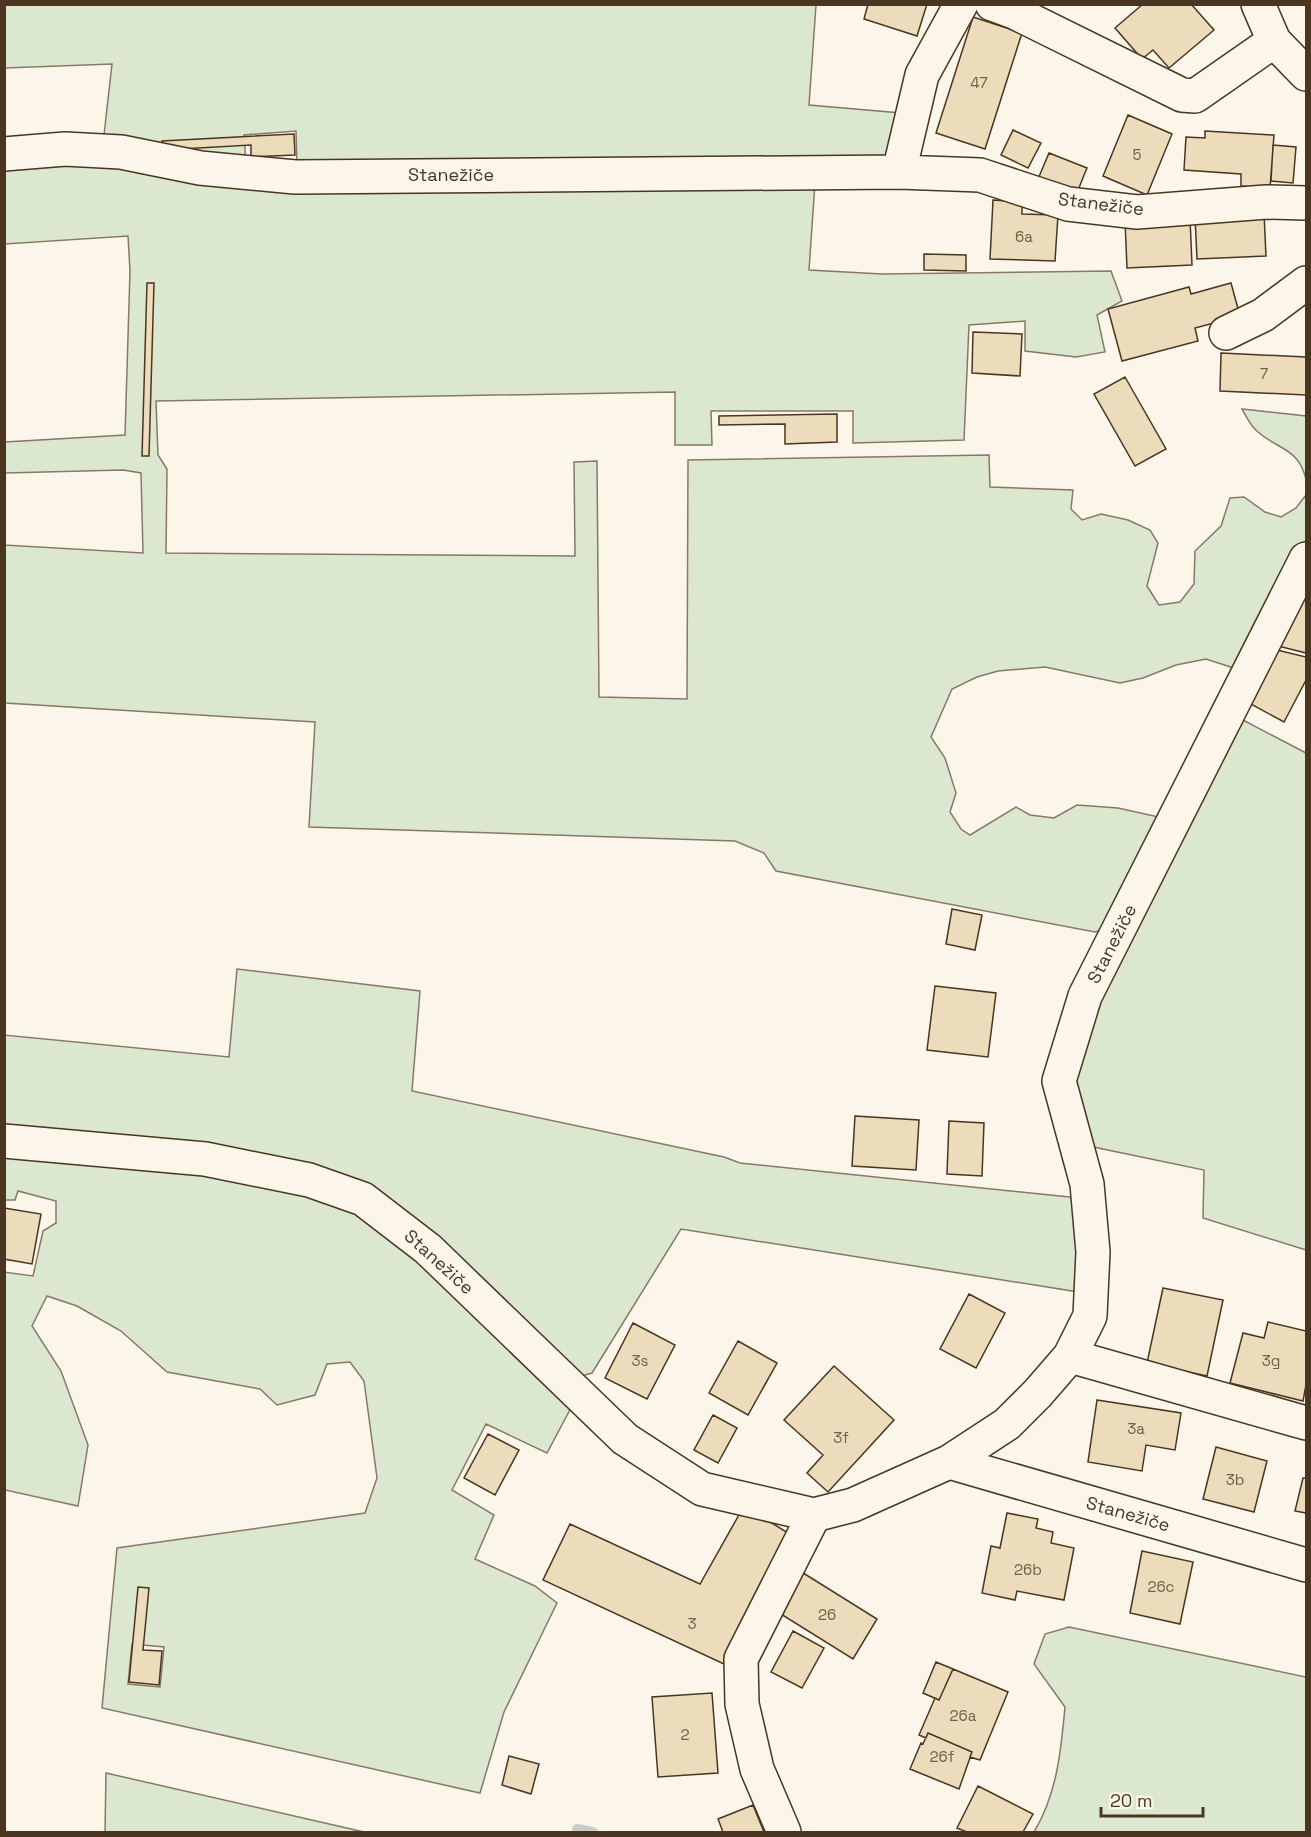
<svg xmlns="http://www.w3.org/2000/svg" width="1311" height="1837" viewBox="0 0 1311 1837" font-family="'Space Grotesk',sans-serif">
<rect width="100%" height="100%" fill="#fbf6e9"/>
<path fill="#dce7d0" stroke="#887966" stroke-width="1.5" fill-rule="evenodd" d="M 4,5 L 816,5 L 809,105 L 901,113 L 890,162 L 297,167 L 296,131 L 244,135 L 246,165 L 103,144 L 112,64 L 5,68 Z
M 5,159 L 815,183 L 809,270 L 882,274 L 1111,271 L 1122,301 L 1097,315 L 1105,352 L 1076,357 L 1025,351 L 1025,321 L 969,325 L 964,440 L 853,443 L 853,411 L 711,411 L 712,445 L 675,445 L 675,392 L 156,401 L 158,455 L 167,469 L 166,553 L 575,556 L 574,462 L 597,461 L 599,697 L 687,699 L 688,460 L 989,455 L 990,487 L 1073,490 L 1071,509 L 1082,520 L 1101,514 L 1128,520 L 1150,530 L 1158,543 L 1147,586 L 1159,605 L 1180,602 L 1194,584 L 1195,551 L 1221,526 L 1230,498 L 1244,497 L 1265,512 L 1281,517 L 1296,508 L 1306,495 L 1306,540 L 1240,670 L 1206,659 L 1176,665 L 1143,678 L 1120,683 L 1045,667 L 998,671 L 977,677 L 952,689 L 931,737 L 945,758 L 956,793 L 950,812 L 961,829 L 970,835 L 1016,807 L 1030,815 L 1054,818 L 1077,805 L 1118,808 L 1163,818 L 1105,929 L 1095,932 L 776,871 L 764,853 L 735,841 L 309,827 L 315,722 L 5,703 L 4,545 L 143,553 L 141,473 L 123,470 L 5,473 L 5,442 L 125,435 L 130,271 L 128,236 L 5,244 Z
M 1242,409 L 1306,416 L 1306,479 C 1298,448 1279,450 1258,432 C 1251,427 1246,416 1242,409 Z
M 1239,718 L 1306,753 L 1306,1250 L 1203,1218 L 1204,1170 L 1084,1145 L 1074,1078 L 1094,999 Z
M 237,969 L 420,991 L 412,1091 L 724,1157 L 740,1163 L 1079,1198 L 1085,1293 L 681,1229 L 592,1373 L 578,1377 L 374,1197 L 5,1131 L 4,1035 L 229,1057 Z
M 5,1148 L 223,1169 L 360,1207 L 572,1406 L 547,1453 L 486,1424 L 452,1490 L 494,1515 L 475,1559 L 535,1586 L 557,1603 L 504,1712 L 480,1793 L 102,1708 L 117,1548 L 365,1513 L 377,1478 L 364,1381 L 350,1362 L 327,1364 L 315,1395 L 277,1405 L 260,1389 L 167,1372 L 121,1331 L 77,1306 L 47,1296 L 32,1326 L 61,1371 L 88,1445 L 78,1506 L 5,1490 L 4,1272 L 33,1276 L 43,1231 L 56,1223 L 56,1201 L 18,1191 L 15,1200 L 5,1200 ZM 132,1644 L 164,1647 L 160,1687 L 128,1684 Z
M 1069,1627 L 1306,1677 L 1306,1832 L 1034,1832 C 1057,1794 1061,1751 1065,1707 L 1034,1664 L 1045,1634 Z
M 106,1773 L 364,1832 L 105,1832 Z"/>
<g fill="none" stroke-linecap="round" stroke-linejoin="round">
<path stroke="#c9cecd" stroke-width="10" d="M 577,1829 L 593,1832"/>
</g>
<path fill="#ecdcbc" stroke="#4a3520" stroke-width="1.5" d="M 868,4 L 927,4 L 917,36 L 864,19 Z
M 1143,4 L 1191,4 L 1214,30 L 1169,68 L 1153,50 L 1142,59 L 1115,28 Z
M 973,17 L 1022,33 L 985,149 L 936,133 Z
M 1128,115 L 1172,134 L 1147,195 L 1103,176 Z
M 1013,130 L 1041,143 L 1028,168 L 1001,155 Z
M 1205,131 L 1274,135 L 1270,188 L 1241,186 L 1241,174 L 1184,170 L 1186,137 L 1205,138 Z
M 294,134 L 295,155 L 251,157 L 251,145 L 163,150 L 162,141 Z
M 1273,145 L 1296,147 L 1293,183 L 1271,181 Z
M 1049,153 L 1087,168 L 1076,195 L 1038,179 Z
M 993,200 L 1022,202 L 1022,214 L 1058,215 L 1055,261 L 990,259 Z
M 1264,213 L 1266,256 L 1197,259 L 1195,216 Z
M 1190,218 L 1192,265 L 1127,268 L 1125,221 Z
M 924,254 L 966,255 L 966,271 L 924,270 Z
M 147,283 L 154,283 L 149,456 L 142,456 Z
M 1231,283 L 1240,316 L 1195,328 L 1198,341 L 1122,361 L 1108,309 L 1189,287 L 1191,294 Z
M 973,332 L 1022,334 L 1020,376 L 972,373 Z
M 1221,353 L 1306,357 L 1306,395 L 1220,391 Z
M 1125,377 L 1166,449 L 1135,466 L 1094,394 Z
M 837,414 L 837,442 L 785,444 L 785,424 L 719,425 L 719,416 Z
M 1306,594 L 1306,653 L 1278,646 Z
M 1277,650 L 1306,657 L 1306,680 L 1284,722 L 1249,703 Z
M 952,909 L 982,915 L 975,950 L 946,944 Z
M 935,986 L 996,993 L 988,1057 L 927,1050 Z
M 855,1116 L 919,1120 L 916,1170 L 852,1166 Z
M 949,1121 L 984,1123 L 982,1176 L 947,1174 Z
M 4,1208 L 41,1214 L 32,1264 L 4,1259 Z
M 1163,1288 L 1223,1300 L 1207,1376 L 1147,1363 Z
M 969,1294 L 1005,1313 L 976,1368 L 940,1349 Z
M 1268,1322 L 1306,1331 L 1306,1385 L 1303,1401 L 1230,1383 L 1243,1333 L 1264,1338 Z
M 633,1323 L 675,1345 L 647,1399 L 605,1378 Z
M 738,1341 L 777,1363 L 748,1415 L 709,1393 Z
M 834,1366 L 894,1420 L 828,1492 L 807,1473 L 823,1455 L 784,1420 Z
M 1097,1400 L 1181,1413 L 1175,1450 L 1146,1445 L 1142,1471 L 1088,1462 Z
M 713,1415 L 737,1428 L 718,1463 L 694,1450 Z
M 488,1434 L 519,1450 L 495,1495 L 464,1478 Z
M 1216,1447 L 1267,1461 L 1254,1512 L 1203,1499 Z
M 1303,1478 L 1306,1478 L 1306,1513 L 1295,1511 Z
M 744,1506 L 793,1536 L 724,1664 L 543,1580 L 570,1524 L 700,1584 Z
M 1007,1513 L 1038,1519 L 1036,1528 L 1053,1532 L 1051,1543 L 1074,1548 L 1064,1600 L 1017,1591 L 1015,1600 L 982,1593 L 991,1546 L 1000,1548 Z
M 1142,1551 L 1193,1562 L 1180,1624 L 1130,1613 Z
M 800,1571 L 877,1619 L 853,1659 L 776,1611 Z
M 138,1587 L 149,1588 L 143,1650 L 162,1651 L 159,1685 L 129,1682 Z
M 793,1631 L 824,1648 L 802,1688 L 771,1672 Z
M 936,1662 L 953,1669 L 939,1700 L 923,1693 Z
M 953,1669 L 1008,1692 L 980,1760 L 970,1757 L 972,1752 L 928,1733 L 926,1738 L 919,1735 L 935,1698 L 939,1700 Z
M 712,1693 L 718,1773 L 658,1777 L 652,1697 Z
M 928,1733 L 972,1752 L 959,1789 L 910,1769 L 921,1743 L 923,1744 Z
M 509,1756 L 539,1764 L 531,1794 L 502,1785 Z
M 978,1786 L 1033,1814 L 1023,1832 L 967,1832 L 957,1828 Z
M 753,1805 L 764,1832 L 723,1832 L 718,1819 Z"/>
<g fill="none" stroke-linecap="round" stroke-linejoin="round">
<defs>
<path id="minor" d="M 992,4 L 1014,12 L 1182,95 L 1195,96 L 1274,41
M 1258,4 L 1274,41 L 1306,74
M 4,154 L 65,149 L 121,152 L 200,168 L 295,177 L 899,172 L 980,175 L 1068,204 L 1137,212 L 1266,202 L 1306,203
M 899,172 L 922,75 L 961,4
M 1226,333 L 1263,315 L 1306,283
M 4,1141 L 205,1159 L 309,1180 L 363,1199 L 428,1249 L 625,1439 L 702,1489 L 814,1515 L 853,1505 L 949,1462 L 1007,1424 L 1038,1393 L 1070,1356 L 1090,1316 L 1093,1252 L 1087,1184 L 1059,1081 L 1085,996 L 1306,559
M 1070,1356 L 1306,1423
M 949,1462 L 1306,1565
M 784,1832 L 757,1769 L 742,1704 L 741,1659 L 814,1515"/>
</defs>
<use href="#minor" stroke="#4a3520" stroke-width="36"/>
<use href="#minor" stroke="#fbf6e9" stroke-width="33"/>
</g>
<g text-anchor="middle" stroke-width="4.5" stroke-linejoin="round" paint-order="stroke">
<g font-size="15" fill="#725f47">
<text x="979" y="88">47</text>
<text x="1137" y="160">5</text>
<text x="1024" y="242">6a</text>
<text x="1264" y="379">7</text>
<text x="640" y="1366">3s</text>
<text x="1271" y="1366">3g</text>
<text x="1136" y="1434">3a</text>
<text x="841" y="1443">3f</text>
<text x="1235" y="1485">3b</text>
<text x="1028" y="1575">26b</text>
<text x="1161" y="1592">26c</text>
<text x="827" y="1620">26</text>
<text x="692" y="1629">3</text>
<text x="963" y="1721">26a</text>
<text x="685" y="1740">2</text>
<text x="942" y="1762">26f</text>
</g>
<g font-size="18" fill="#4a3520" stroke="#fbf6e9">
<text x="451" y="181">Stanežiče</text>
<text transform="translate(1101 204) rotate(7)" y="6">Stanežiče</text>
<text transform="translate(1112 944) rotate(-63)" y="6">Stanežiče</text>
<text transform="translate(439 1262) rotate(42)" y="6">Stanežiče</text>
<text transform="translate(1128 1514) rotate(16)" y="6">Stanežiče</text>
</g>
</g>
<rect width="1311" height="1837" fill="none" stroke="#4a3520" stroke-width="12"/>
<path d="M1101 1807v9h102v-9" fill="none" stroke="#4a3520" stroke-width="3"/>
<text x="1110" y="1807" font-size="18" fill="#4a3520" stroke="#fbf6e9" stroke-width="4.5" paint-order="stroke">20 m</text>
</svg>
